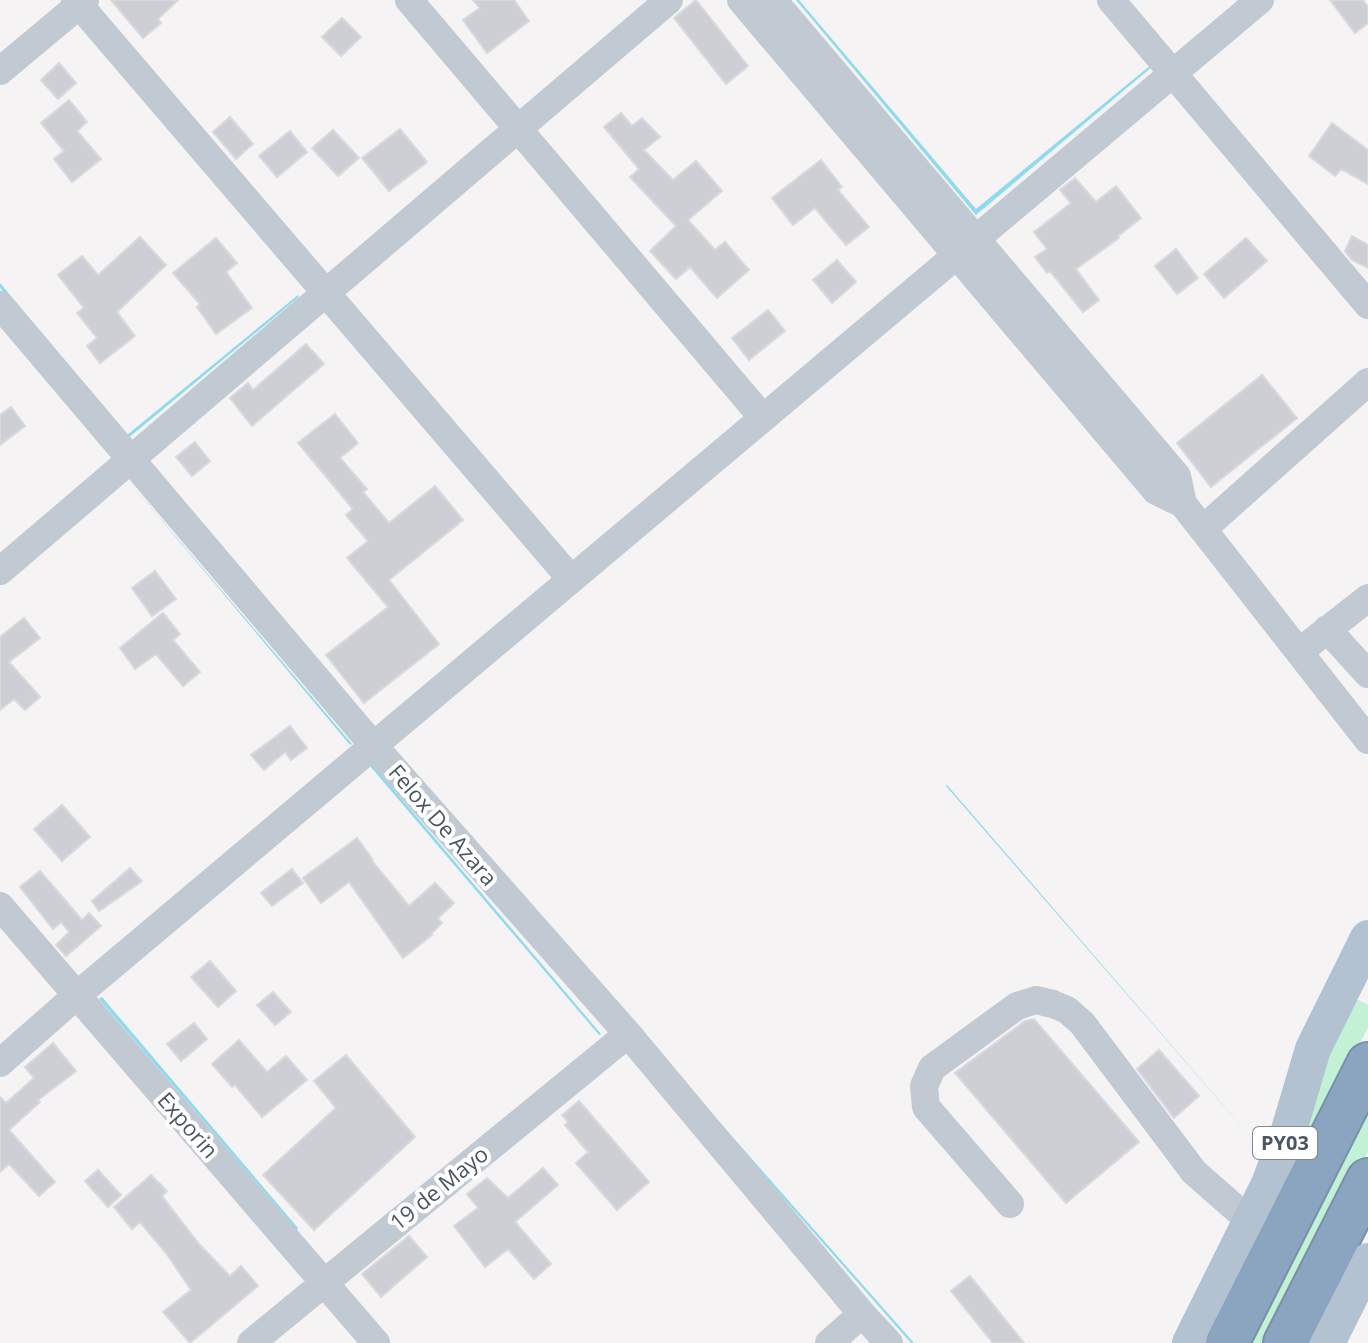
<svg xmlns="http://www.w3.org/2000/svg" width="1368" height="1343" viewBox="0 0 1368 1343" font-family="'Open Sans',sans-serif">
<rect width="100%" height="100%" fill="#f5f3f3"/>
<path fill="#c3f1d5" d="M 1352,997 L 1368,1005 L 1368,1027 L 1291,1184 L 1322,1055 Z
M 1368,1090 L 1368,1152 L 1270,1343 L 1239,1343 Z"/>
<path fill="#90daee" d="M 796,0 L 799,0 L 976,209 L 1152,64 L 1153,66 L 976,215 Z
M 0,283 L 127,435 L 298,295 L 299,297 L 127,439 L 0,288 Z
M 127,479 L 352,744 L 350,745 Z
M 372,764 L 601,1034 L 599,1035 L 370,766 Z
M 947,785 L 1261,1149 L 946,786 Z
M 102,997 L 298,1228 L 297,1230 L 99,999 Z
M 640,1032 L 914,1343 L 911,1343 L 638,1033 Z"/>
<path fill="#cdcfd5" stroke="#d7d9de" stroke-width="2" d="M 111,0 L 178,0 L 158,19 L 161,23 L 143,38 Z
M 473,0 L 514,0 L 529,21 L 487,53 L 463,20 L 480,8 Z
M 696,0 L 748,66 L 726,84 L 674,18 Z
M 1330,0 L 1363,0 L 1368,7 L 1368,23 L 1355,33 Z
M 342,18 L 361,37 L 341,56 L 322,37 Z
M 59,63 L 76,83 L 58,99 L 41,80 Z
M 69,100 L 87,122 L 77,131 L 101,159 L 72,182 L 54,159 L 64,151 L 41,123 Z
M 621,113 L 632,126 L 642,118 L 660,137 L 644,150 L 673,180 L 696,161 L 722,191 L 688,220 L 715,250 L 725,242 L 749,270 L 717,298 L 690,267 L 676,279 L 650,251 L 676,226 L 630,177 L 639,169 L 604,127 Z
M 230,117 L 253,144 L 236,159 L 213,132 Z
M 1332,123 L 1368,150 L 1368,184 L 1341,169 L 1335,176 L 1309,156 Z
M 400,129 L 427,162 L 389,191 L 362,158 Z
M 333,130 L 359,158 L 338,176 L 312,148 Z
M 290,131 L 307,152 L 277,177 L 259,156 Z
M 821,160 L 842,187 L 838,190 L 869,227 L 846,245 L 815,208 L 793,225 L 772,198 Z
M 1075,178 L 1096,202 L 1116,186 L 1141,218 L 1118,236 L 1119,238 L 1076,269 L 1099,300 L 1083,312 L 1050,271 L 1047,273 L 1035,257 L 1047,249 L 1034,232 L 1071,203 L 1060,190 Z
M 1352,236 L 1368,245 L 1368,268 L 1352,260 L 1345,251 Z
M 140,237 L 166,265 L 117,312 L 135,336 L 100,363 L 87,346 L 97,338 L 77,313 L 84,308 L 58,275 L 82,256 L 98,275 Z
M 216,238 L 237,263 L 226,272 L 252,308 L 216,334 L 197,307 L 200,304 L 173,273 Z
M 1246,238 L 1267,261 L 1224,298 L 1204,274 Z
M 1176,249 L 1198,278 L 1177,294 L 1155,266 Z
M 837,260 L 856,282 L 832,303 L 813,280 Z
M 768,310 L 785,331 L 749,360 L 732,338 Z
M 306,344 L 324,364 L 252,426 L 230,398 L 248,383 L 253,390 Z
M 1262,375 L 1297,418 L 1211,487 L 1177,443 Z
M 11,407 L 25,426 L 0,445 L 0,415 Z
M 335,414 L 358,443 L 340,458 L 367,489 L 363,492 L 389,523 L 435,486 L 463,520 L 389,580 L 439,644 L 364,703 L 326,655 L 388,607 L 347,558 L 368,541 L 346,515 L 353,509 L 298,443 Z
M 195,442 L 210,461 L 192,476 L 176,457 Z
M 155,571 L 176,599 L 152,616 L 132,588 Z
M 163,613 L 180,634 L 173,640 L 200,672 L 183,686 L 156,654 L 135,669 L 120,648 Z
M 24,618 L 40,638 L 9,662 L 40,697 L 25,710 L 14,699 L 0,710 L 0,637 Z
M 290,726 L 307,748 L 291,760 L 285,752 L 264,770 L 251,755 Z
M 62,805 L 90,837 L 62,861 L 34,829 Z
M 357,838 L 373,860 L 372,861 L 409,906 L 435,883 L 454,903 L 438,918 L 442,923 L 431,934 L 432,935 L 403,958 L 349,882 L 321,903 L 303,878 Z
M 130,868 L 142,881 L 99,911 L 92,901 Z
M 292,869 L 303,883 L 272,906 L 261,893 Z
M 40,871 L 82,920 L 89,913 L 101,926 L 66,956 L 56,945 L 69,932 L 61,922 L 53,929 L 20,887 Z
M 210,961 L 236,991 L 218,1007 L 191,977 Z
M 273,992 L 291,1012 L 275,1025 L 257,1005 Z
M 1034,1019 L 1139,1142 L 1066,1203 L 955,1073 L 1025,1021 Z
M 194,1023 L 207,1039 L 181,1061 L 167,1044 Z
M 239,1040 L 267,1072 L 286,1056 L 307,1080 L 262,1117 L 235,1085 L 232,1087 L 212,1064 Z
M 53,1043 L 76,1071 L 38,1100 L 40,1102 L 9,1130 L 55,1182 L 39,1196 L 9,1164 L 0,1172 L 0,1097 L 6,1103 L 34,1078 L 25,1067 Z
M 1159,1050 L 1199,1096 L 1174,1118 L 1137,1069 Z
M 346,1055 L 415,1137 L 314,1230 L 263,1175 L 336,1108 L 314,1081 Z
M 579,1101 L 649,1182 L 617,1210 L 576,1163 L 588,1152 L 565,1125 L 568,1122 L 562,1115 Z
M 543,1168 L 558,1185 L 515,1222 L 551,1264 L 534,1279 L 508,1249 L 485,1267 L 454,1226 L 478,1208 L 467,1194 L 487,1178 L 508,1198 Z
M 98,1170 L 121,1195 L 108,1207 L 85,1181 Z
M 151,1175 L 167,1191 L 162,1196 L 199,1244 L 230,1276 L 241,1266 L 258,1286 L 190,1343 L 163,1312 L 191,1290 L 166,1253 L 140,1222 L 132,1229 L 114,1207 Z
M 409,1236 L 427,1257 L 381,1297 L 362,1274 Z
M 970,1276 L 1024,1343 L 993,1343 L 951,1291 Z"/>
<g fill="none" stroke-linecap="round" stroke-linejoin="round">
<defs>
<path id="highway" d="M 1227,1343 L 1368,1064
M 1285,1343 L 1368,1180"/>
</defs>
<use href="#highway" stroke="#7690ad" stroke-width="46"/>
<path stroke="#c1cad2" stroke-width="28" d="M 75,0 L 571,579
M 409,0 L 763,418
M 741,0 L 1156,491 L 1183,504
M 773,0 L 1177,476 L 1183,504 L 1368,740
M 1111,0 L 1368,305
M 0,71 L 85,0
M 0,305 L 373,745 L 628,1034 L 862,1314 L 889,1343
M 1203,529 L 1368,382
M 0,571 L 669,0
M 1327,629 L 1368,674
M 1299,652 L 1368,598
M 0,906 L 376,1343
M 0,1063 L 76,996 L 1260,0
M 1010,1204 L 926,1107 L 924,1086 L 932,1068 L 1017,1006 L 1036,1000 L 1053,1004 L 1067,1010 L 1082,1023 L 1194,1172 L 1251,1222
M 251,1343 L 628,1034
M 829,1343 L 862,1314"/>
<path stroke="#b3c2d1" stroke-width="36" d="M 1190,1343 L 1269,1184 L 1289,1130 L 1313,1049 L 1368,938
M 1327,1343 L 1368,1261"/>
<use href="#highway" stroke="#8ba5c1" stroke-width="42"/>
</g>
<g text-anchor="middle" stroke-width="8" stroke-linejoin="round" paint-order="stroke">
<rect fill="#fff" stroke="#808990" stroke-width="2" x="1253" y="1127" width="64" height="32" rx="6"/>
<g font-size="20" font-weight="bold" fill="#4a5661">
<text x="1285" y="1150">PY03</text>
</g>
<g font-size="22" fill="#4a5661" stroke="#fff">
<text transform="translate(443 825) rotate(49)" y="8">Felox De Azara</text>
<text transform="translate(188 1125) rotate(49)" y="8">Exporin</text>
<text transform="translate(439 1188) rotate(-39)" y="8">19 de Mayo</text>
</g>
</g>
</svg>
